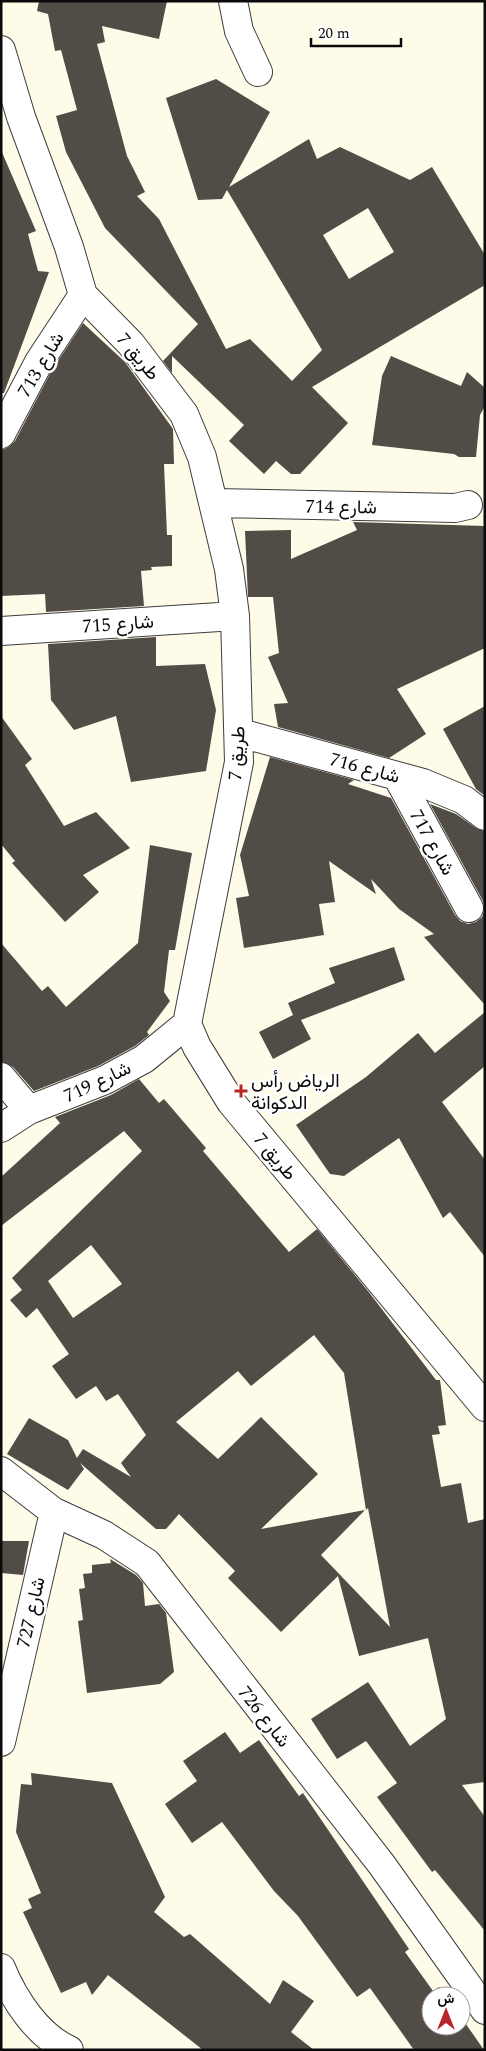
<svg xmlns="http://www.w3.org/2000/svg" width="486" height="2051" viewBox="0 0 486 2051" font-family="Spectral,Vazirmatn,serif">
<rect width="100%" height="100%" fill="#fefbe8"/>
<path fill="#524c47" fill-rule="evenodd" d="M 39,1 L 167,1 L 159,39 L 102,26 L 105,42 L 97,44 L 127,156 L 145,192 L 137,196 L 159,219 L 226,349 L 250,339 L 292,381 L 322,350 L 227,190 L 222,199 L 198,200 L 166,98 L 216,79 L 270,112 L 229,187 L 309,139 L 317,159 L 340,147 L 410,180 L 432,167 L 485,255 L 485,285 L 312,387 L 348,423 L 300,474 L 291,474 L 276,461 L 264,474 L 229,441 L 244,425 L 172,356 L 172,373 L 163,361 L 198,324 L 105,228 L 66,152 L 56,116 L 77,110 L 61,50 L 55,51 L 48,14 L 37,11 ZM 368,208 L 394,252 L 349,279 L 323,235 Z
M 1,150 L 36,231 L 28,234 L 38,271 L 49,272 L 4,393 L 1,393 Z
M 83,323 L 125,362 L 173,429 L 174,464 L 164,464 L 167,535 L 172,535 L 172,566 L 151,567 L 152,570 L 141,571 L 144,606 L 46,612 L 45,594 L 1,596 L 1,450 L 9,447 L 15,441 L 52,370 Z
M 391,356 L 461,386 L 467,372 L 485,388 L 485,406 L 480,415 L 476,457 L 459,457 L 454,454 L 372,445 L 382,376 Z
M 353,522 L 485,526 L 485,648 L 397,689 L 426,734 L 389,758 L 278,727 L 274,704 L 288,703 L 268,657 L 279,653 L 273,597 L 248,597 L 245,531 L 291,530 L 291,559 L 357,530 Z
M 156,637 L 156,666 L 205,664 L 216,710 L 206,771 L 131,782 L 116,716 L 74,730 L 51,700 L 48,644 Z
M 485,706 L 485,796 L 476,789 L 443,729 Z
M 1,716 L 32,759 L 25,765 L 64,826 L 96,812 L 130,848 L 83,875 L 99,892 L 65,922 L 12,863 L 15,861 L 1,844 Z
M 270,757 L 354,780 L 348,784 L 391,798 L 455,915 L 460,921 L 468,924 L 476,922 L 482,917 L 485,909 L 483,901 L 430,804 L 456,814 L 476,828 L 485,831 L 485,1005 L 424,937 L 434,934 L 399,909 L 371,879 L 376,894 L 329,861 L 335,902 L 319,904 L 324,935 L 244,948 L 236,898 L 249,896 L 240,855 Z
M 150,845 L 192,853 L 175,950 L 169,950 L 164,992 L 170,1001 L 147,1032 L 149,1035 L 135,1046 L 98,1066 L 34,1091 L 13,1067 L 1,1062 L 1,943 L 42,991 L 48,986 L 66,1007 L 138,943 Z
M 394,947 L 405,980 L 301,1020 L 311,1039 L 273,1059 L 259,1032 L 293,1015 L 288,1003 L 335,983 L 329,968 Z
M 485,1012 L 485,1066 L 442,1102 L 485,1160 L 485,1257 L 450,1212 L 443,1218 L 399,1138 L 344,1176 L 330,1174 L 296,1125 L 366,1077 L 418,1033 L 435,1053 Z
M 139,1079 L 159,1103 L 164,1099 L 206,1148 L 203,1151 L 289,1252 L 317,1229 L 368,1291 L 436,1380 L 440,1380 L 446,1425 L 438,1426 L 440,1434 L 432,1435 L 441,1487 L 461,1483 L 468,1523 L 485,1519 L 485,1782 L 462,1785 L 485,1817 L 485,1931 L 435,1870 L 432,1872 L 377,1797 L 397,1783 L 366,1741 L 337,1759 L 311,1719 L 368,1682 L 410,1746 L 446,1719 L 428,1638 L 359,1656 L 338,1576 L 281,1632 L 228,1578 L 235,1571 L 179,1514 L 166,1529 L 156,1529 L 80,1463 L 84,1469 L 68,1490 L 7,1454 L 29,1418 L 68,1440 L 77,1458 L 83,1449 L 131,1477 L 121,1463 L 146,1435 L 118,1394 L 106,1401 L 96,1386 L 76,1399 L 52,1366 L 69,1354 L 37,1308 L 26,1318 L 10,1300 L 22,1290 L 12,1278 L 142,1151 L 124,1131 L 1,1226 L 1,1177 L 60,1123 L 55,1117 L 111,1095 ZM 91,1245 L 122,1284 L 73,1318 L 48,1281 ZM 314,1335 L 344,1373 L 366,1510 L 368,1508 L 390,1627 L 321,1555 L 365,1510 L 261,1529 L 318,1474 L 261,1417 L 218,1459 L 176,1422 L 238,1371 L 251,1386 Z
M 1,1541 L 29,1541 L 23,1575 L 1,1573 Z
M 110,1559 L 136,1575 L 143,1583 L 145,1606 L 159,1604 L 166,1613 L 174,1672 L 160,1684 L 87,1693 L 78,1621 L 83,1620 L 79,1589 L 85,1588 L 83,1574 L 92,1573 L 92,1565 L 111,1563 Z
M 225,1732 L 240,1753 L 259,1740 L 299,1796 L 303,1793 L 409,1949 L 405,1952 L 433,1991 L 439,1987 L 446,1996 L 431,1996 L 431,2026 L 461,2026 L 461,2017 L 484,2050 L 414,2050 L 370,1988 L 357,1997 L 298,1916 L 274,1891 L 222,1822 L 192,1843 L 165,1804 L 197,1781 L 183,1761 Z
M 31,1773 L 112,1783 L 165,1897 L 154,1912 L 184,1937 L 190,1934 L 270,2004 L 283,1980 L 314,2001 L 291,2032 L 314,2050 L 203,2050 L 108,1975 L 92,1995 L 86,1982 L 61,1993 L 23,1912 L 32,1908 L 28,1899 L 41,1893 L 16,1832 L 21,1784 L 32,1785 Z"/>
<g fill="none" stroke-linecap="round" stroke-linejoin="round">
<defs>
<path id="minor" d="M 233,1 L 239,31 L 258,72
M 1,50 L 21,117 L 69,247 L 83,295 L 131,344 L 184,414 L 202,457 L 229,569 L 235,616 L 239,762 L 187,1024 L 197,1047 L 231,1102 L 485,1407
M 1,434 L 39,362 L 83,295
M 214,503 L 455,508 L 468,505
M 1,631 L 235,616
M 240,733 L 423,783 L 464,800 L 485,816
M 397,776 L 469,908
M 1,1077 L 29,1110
M 1,1128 L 29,1110 L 105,1080 L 144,1059 L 187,1024
M 1,1471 L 54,1512 L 104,1535 L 147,1563 L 382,1865 L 485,2010
M 1,1742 L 54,1512
M 1,1968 C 14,2000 38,2036 69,2050"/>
</defs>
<use href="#minor" stroke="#3d3d3d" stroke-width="30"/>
<use href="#minor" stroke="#fff" stroke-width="28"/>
</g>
<path fill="#b52728" stroke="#fff" stroke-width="2" d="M238.5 1083.5h5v5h5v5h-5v5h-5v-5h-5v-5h5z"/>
<g text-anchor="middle" stroke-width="5" stroke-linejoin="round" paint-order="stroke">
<g font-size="19" fill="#0a0a0a" stroke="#fff">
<text transform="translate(139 356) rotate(50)" y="7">7 طريق</text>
<text transform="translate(40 364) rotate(-59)" y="7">شارع 713</text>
<text transform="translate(341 506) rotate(1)" y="7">شارع 714</text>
<text transform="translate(118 623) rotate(-4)" y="7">شارع 715</text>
<text transform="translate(236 753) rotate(-86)" y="7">7 طريق</text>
<text transform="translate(365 767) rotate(15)" y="7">شارع 716</text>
<text transform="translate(433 842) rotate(61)" y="7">شارع 717</text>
<text transform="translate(97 1081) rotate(-25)" y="7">شارع 719</text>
<text transform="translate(276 1156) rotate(50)" y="7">7 طريق</text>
<text transform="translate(30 1612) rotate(-77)" y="7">شارع 727</text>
<text transform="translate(265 1716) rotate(52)" y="7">شارع 726</text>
</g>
<g font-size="19" fill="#0a0a0a" stroke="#fff" text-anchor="start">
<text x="251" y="1087">الرياض رأس<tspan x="251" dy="22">الدكوانة</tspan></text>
</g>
</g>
<rect width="486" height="2051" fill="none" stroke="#0a0a0a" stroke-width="5"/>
<g transform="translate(446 2011)"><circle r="24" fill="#ffffff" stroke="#9d9d9d"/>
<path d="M0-4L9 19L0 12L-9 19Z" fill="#b52728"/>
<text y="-8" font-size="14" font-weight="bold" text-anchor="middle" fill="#0a0a0a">ش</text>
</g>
<path d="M311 38v8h90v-8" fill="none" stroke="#0a0a0a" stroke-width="2.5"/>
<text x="318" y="38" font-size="15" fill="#0a0a0a" stroke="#ffffff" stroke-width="4" paint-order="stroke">20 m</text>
</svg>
